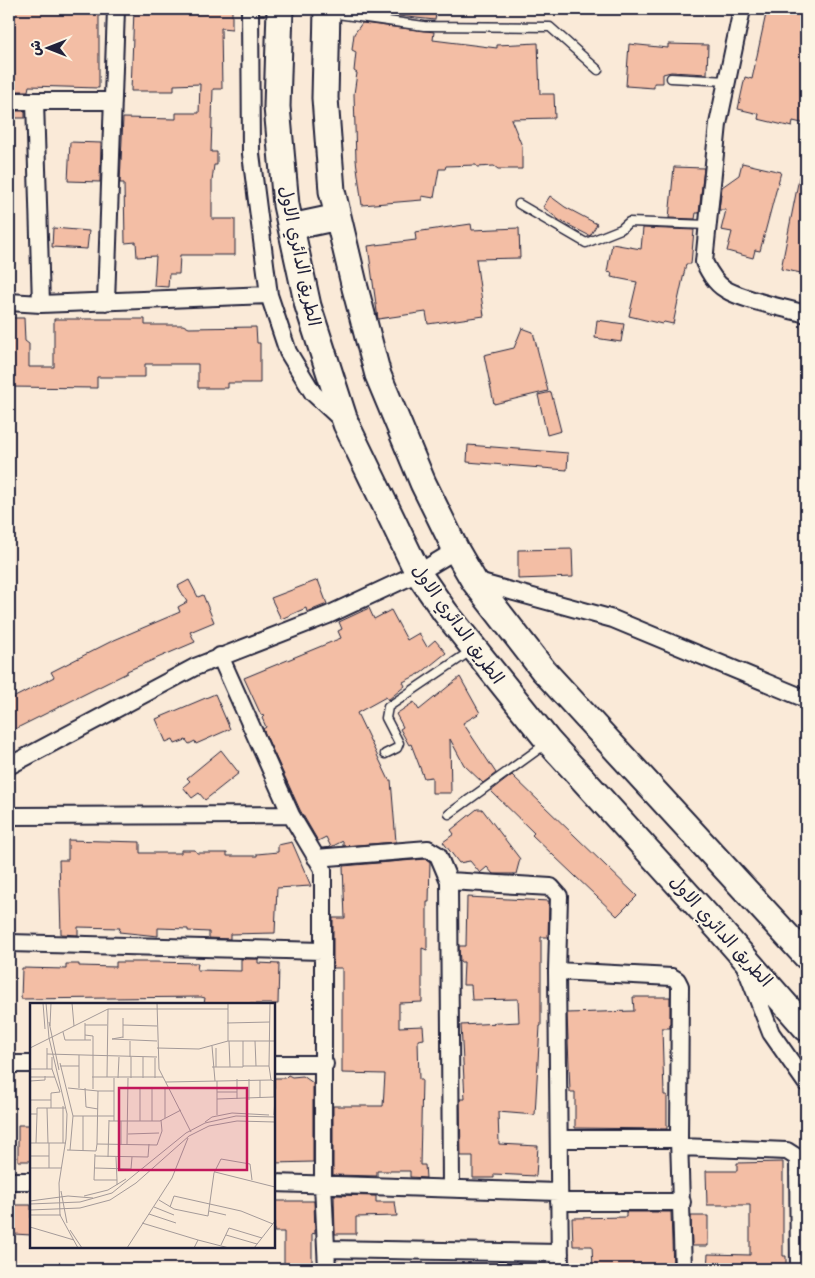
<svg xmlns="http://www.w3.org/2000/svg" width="815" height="1278" viewBox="0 0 815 1278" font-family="Mali,'Playpen Sans Arabic',sans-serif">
<rect width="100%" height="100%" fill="#faead8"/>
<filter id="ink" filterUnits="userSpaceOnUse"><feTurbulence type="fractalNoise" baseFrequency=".02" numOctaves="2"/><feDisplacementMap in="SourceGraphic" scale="10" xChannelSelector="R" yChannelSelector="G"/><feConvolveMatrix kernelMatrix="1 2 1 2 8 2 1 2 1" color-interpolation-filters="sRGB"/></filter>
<g filter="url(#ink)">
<path fill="#f3bea5" stroke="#22223b" d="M 9,9 L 99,9 L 99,88 L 29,86 L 28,91 L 9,91 Z
M 134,9 L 232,9 L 232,29 L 221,28 L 222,89 L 213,89 L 211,152 L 217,152 L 217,165 L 214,165 L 212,181 L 212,219 L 235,219 L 235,255 L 180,255 L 179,274 L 169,274 L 168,287 L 154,286 L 156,256 L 137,257 L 136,242 L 125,243 L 124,183 L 120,183 L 123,118 L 176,119 L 176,113 L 199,113 L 200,84 L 174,85 L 174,91 L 131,91 Z
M 374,9 L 437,9 L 435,20 L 371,13 Z
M 767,9 L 806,9 L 806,124 L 793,121 L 792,127 L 758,119 L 759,114 L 738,109 L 745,77 L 752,79 Z
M 362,23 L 434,32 L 433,40 L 497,48 L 497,45 L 538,43 L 540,94 L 554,94 L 555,118 L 511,119 L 522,146 L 522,169 L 498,169 L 494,166 L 477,167 L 476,165 L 446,166 L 445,169 L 439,169 L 434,198 L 422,196 L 422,200 L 362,205 L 356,160 L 354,94 L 357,73 L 354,71 L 356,52 L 352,50 L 354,34 Z
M 629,44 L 668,48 L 668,44 L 708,45 L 707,74 L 671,72 L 663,74 L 663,83 L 654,83 L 654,88 L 626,86 Z
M 9,111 L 25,111 L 25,118 L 9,118 Z
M 70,142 L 101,143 L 100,182 L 68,181 Z
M 742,163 L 781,172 L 760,251 L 755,250 L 753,258 L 727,251 L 732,232 L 721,230 L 726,210 L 719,210 L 722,187 L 739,175 Z
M 674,167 L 704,168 L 699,213 L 696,213 L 695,219 L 669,218 Z
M 800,173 L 806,174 L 806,274 L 781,269 Z
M 550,196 L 565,207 L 597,224 L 590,236 L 559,220 L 543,207 Z
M 471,224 L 472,230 L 519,228 L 520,258 L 476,259 L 484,316 L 428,324 L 426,312 L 378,319 L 368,246 L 416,240 L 415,232 Z
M 53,228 L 89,231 L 87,249 L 52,247 Z
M 643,228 L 694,230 L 691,264 L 686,264 L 673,324 L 664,322 L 662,324 L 629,316 L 637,282 L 611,277 L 612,273 L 607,272 L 612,244 L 641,249 Z
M 9,318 L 24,318 L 25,341 L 29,344 L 29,367 L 54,367 L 54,319 L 145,319 L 145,325 L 183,325 L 189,328 L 256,327 L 257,343 L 260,343 L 260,383 L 228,383 L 228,388 L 198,388 L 198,364 L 145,364 L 145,377 L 97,377 L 97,388 L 9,387 Z
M 597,320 L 624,324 L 621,342 L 595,338 Z
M 522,328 L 533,332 L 548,391 L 494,404 L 484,355 L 514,348 Z
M 551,392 L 561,431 L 547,435 L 538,395 Z
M 468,445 L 568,453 L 567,470 L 467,462 Z
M 572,549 L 573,577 L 518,579 L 518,550 Z
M 189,580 L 198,597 L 203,595 L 214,622 L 190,632 L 195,642 L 127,671 L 127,673 L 9,732 L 9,700 L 54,677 L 51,672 L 112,641 L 180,612 L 178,607 L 187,602 L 178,586 Z
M 318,580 L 327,604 L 307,612 L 306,608 L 281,619 L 271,598 Z
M 369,608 L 374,619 L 391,610 L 407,640 L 419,633 L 427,647 L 435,640 L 446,653 L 421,673 L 403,682 L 405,686 L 388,700 L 386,697 L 357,713 L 389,780 L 391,780 L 396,842 L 343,846 L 343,841 L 331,847 L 326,837 L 318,841 L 300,810 L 263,729 L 266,727 L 262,718 L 264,716 L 261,715 L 244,678 L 341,638 L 338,631 L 342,629 L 339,622 Z
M 460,677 L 480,713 L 463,723 L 496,773 L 483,783 L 464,765 L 450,739 L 451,793 L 432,793 L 432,777 L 424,778 L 411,744 L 409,745 L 400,729 L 403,727 L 396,714 L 414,702 L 419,710 Z
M 215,694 L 230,729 L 196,744 L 195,741 L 189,744 L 186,740 L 175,744 L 173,739 L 166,742 L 156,719 Z
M 221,750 L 239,773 L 205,800 L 199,793 L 192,798 L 183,787 L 190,781 L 187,778 Z
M 512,775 L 637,896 L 617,916 L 532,835 L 534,833 L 491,791 Z
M 477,809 L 482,809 L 520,859 L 516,874 L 493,874 L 487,867 L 480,873 L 470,861 L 459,863 L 443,842 L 454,834 L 451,830 Z
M 68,840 L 140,842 L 140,853 L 181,853 L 181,850 L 195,850 L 197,853 L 227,853 L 227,856 L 257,856 L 257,854 L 278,852 L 278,845 L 292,842 L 311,886 L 277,888 L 275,933 L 230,934 L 230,939 L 209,938 L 209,932 L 188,931 L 188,929 L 158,928 L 158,936 L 119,932 L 120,928 L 78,927 L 78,935 L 61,934 L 59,860 L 68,860 Z
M 426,859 L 430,862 L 429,902 L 427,902 L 427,950 L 422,948 L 422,1002 L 399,1003 L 399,1027 L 423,1026 L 424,1039 L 418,1040 L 419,1080 L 422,1080 L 420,1165 L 425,1165 L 426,1178 L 410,1177 L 410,1171 L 377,1171 L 377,1176 L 333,1175 L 333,1106 L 383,1106 L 385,1074 L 342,1073 L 342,968 L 333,968 L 333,918 L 345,918 L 343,866 Z
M 467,897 L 549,901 L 548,937 L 541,937 L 541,1026 L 540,1026 L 535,1115 L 498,1112 L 499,1144 L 538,1146 L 536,1176 L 494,1174 L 494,1178 L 473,1178 L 473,1156 L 461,1156 L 460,1099 L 465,1099 L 461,1025 L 519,1022 L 518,999 L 472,1000 L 471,985 L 463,985 L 464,962 L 460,962 L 459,946 L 466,946 Z
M 241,959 L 258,959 L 258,963 L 279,964 L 278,1004 L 204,1004 L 205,998 L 201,997 L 21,999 L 22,968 L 66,969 L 66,964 L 79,964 L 79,966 L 116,967 L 116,962 L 155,962 L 198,963 L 197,970 L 241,971 Z
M 633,997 L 670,997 L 670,1028 L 662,1028 L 664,1095 L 667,1095 L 667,1129 L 575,1128 L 575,1092 L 570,1092 L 567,1013 L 634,1011 Z
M 288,1075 L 292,1077 L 303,1076 L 313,1083 L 313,1162 L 274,1163 L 274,1078 L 285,1078 Z
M 18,1125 L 31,1125 L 31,1161 L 18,1161 Z
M 783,1162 L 783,1256 L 786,1256 L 786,1269 L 707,1269 L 708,1254 L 750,1255 L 750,1205 L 707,1205 L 706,1171 L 737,1171 L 737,1163 Z
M 334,1195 L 376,1196 L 376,1202 L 395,1202 L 397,1216 L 356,1217 L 356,1234 L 335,1234 Z
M 274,1201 L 314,1201 L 315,1234 L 312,1233 L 312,1269 L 284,1269 L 284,1232 L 274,1232 Z
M 14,1205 L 31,1205 L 31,1235 L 14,1234 Z
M 626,1212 L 671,1212 L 673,1269 L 593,1269 L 592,1246 L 573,1246 L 572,1218 L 626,1217 Z
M 691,1216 L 708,1216 L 708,1246 L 692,1246 Z"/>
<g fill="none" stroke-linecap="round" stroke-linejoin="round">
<defs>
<path id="lane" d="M 330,13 L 424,26 L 550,27 L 598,70
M 671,78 L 727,81
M 519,204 L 586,243 L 621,229 L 629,222 L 708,225
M 385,754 L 397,748 L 399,743 L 386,718 L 388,707 L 472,650
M 449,814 L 547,743"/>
<path id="street" d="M 250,9 L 251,154 L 269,295 L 288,352 L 313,393 L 344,422
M 742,9 L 718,124 L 704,262 C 709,272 715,283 725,289 C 742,300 785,308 806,314
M 9,101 L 111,101
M 35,101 L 41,304
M 9,302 L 41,304 L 269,295
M 106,302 L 116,9
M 474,581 L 613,619 L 806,699
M 220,656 L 291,815 L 323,869 L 323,1184 L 327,1269
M 9,766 L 195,667 L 328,615 L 418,573 L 456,550
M 9,816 L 291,815
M 316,858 L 428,849 L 438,855 L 449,881 L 551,887 L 559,896 L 557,971 L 560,1269
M 449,881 L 451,1188
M 9,943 L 322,951
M 745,966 L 771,1033 L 806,1083
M 557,971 L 672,977 L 677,980 L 680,986 L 679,1139 L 683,1269
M 9,1064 L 31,1064
M 274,1064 L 325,1064
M 559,1139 L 679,1139
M 680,1147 L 787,1151 L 798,1158 L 799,1269
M 9,1181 L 31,1181
M 274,1183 L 558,1192
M 559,1202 L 682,1202
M 326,1249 L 560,1253"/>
<path id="primary" d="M 280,9 L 277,107 L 286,205 L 308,306 L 346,424 L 418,573 L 445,612 L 549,742 L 719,929 L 806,1028
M 327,9 L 325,98 L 332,191 L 355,288 L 378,375 L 423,483 L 456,550 L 474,581 L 543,670 L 806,956
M 291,227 L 338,217"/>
</defs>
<use href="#lane" stroke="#22223b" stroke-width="11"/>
<use href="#street" stroke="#22223b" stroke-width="20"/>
<use href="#primary" stroke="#22223b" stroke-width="29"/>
<use href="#lane" stroke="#fcf5e5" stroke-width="8"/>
<use href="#street" stroke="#fcf5e5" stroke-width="16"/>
<use href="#primary" stroke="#fcf5e5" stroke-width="25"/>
</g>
</g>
<g text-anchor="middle" stroke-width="4" stroke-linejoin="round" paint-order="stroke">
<g font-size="18" fill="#22223b" stroke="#fcf5e5">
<text transform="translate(300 256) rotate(78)" y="6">الطريق الدائري الاول</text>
<text transform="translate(458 624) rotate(54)" y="6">الطريق الدائري الاول</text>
<text transform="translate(721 931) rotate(48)" y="6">الطريق الدائري الاول</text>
</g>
</g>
<g transform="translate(30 1003)">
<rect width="245" height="245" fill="#faead8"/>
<path fill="none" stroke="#a49a99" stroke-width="1" d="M 13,0 L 15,26M 16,0 L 19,35 L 37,111 L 36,136 L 29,180 L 30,212 L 48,245M 42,0 L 44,23M 127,0 L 129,66 L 161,129M 198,6 L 198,38 L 245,38M 19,19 L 29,67M 55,20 L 55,37M 197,20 L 240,19M 55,22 L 77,22M 93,22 L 127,23M 20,23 L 21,0M 33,29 L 35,37 L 61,37M 55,32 L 63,33 L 63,86M 93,34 L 82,36 L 127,38M 93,35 L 93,15M 199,38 L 200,64M 225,38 L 226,63M 182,43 L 185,78M 0,45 L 78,6 L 198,6 L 198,0M 127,45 L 169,46 L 198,38M 17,51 L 127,54M 22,54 L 22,66 L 30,89M 100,54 L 100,38M 101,54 L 101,75M 125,55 L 125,75M 30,60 L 43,113 L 40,147M 0,63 L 0,92M 30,63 L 49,63M 239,63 L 240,0M 182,64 L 213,64 L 213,38M 186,64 L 186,45M 1,66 L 22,66M 17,66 L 17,45M 0,74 L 25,74M 62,74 L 133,74M 77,74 L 78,6M 88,75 L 89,54M 113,75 L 113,54M 230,77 L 230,94M 0,78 L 15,77 L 15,73M 187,78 L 187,112M 136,79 L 241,77 L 239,63 L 213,63M 38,85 L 68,88 L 67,141M 49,85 L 49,52M 55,85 L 56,104 L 68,106M 98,85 L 139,85M 110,85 L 110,118M 135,85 L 135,115M 68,88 L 84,88M 187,89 L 207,89M 187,96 L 244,94 L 244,78 L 241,77M 207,96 L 207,76M 0,97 L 21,97M 219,97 L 219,76M 33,103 L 33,140 L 36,140M 17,105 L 18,140M 21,105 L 21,90 L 30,89M 0,111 L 7,111 L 7,105 L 35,105M 244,112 L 245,94M 43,113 L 84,113M 53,113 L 53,148M 79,118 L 130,118 L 151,107M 84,118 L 84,75M 122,118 L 122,85M 175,119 L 182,114 L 202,110 L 239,112M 98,131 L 129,130M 0,140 L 33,140M 6,140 L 7,111M 97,141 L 98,75M 91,142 L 91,118M 37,147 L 66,148 L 67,141 L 127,142 L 132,128 L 131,117M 65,151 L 64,177 L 87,177 L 87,182M 0,153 L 19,153M 65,153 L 118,154 L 119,141M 78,154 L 79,117M 86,154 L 87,177M 0,165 L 31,165M 19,165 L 19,140M 65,165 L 101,166 L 102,154M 185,169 L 245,184M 31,188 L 37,220M 54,193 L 78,187 L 96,176M 129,197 L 144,206 L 178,213 L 184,170 L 191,156 L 220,161 L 222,177M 0,198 L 38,193 L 63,195M 0,201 L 50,199 L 82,190 L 156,130 L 175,120 L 206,113 L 245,114M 124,204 L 144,212M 140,204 L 144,193 L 211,208 L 243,221M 0,207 L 50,205 L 80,197 L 106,180 L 159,133 L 179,123 L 207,118 L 245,119M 179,208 L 196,212M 119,211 L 146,220M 0,212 L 31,212M 112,220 L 168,237M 0,224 L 44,237M 40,227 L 52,245M 196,232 L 227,241M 191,242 L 199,225 L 232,235M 97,245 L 142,175 L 158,135M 164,245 L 168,237 L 199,245M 224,245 L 245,218"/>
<path fill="#c2185b" fill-opacity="0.15" stroke="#c2185b" stroke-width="2.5" d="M 89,85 L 217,85 L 217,167 L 89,167 Z"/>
<rect width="245" height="245" fill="none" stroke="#22223b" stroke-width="2.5"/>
</g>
<rect width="815" height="1278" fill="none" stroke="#fcf5e5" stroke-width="30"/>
<rect x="15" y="15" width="785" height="1248" fill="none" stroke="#22223b" stroke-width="2" filter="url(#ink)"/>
<g transform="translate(48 48) rotate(270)" stroke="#fcf5e5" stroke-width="4" paint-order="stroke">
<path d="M0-4L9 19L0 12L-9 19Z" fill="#22223b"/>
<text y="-8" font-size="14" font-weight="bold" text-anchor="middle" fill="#22223b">ش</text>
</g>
</svg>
